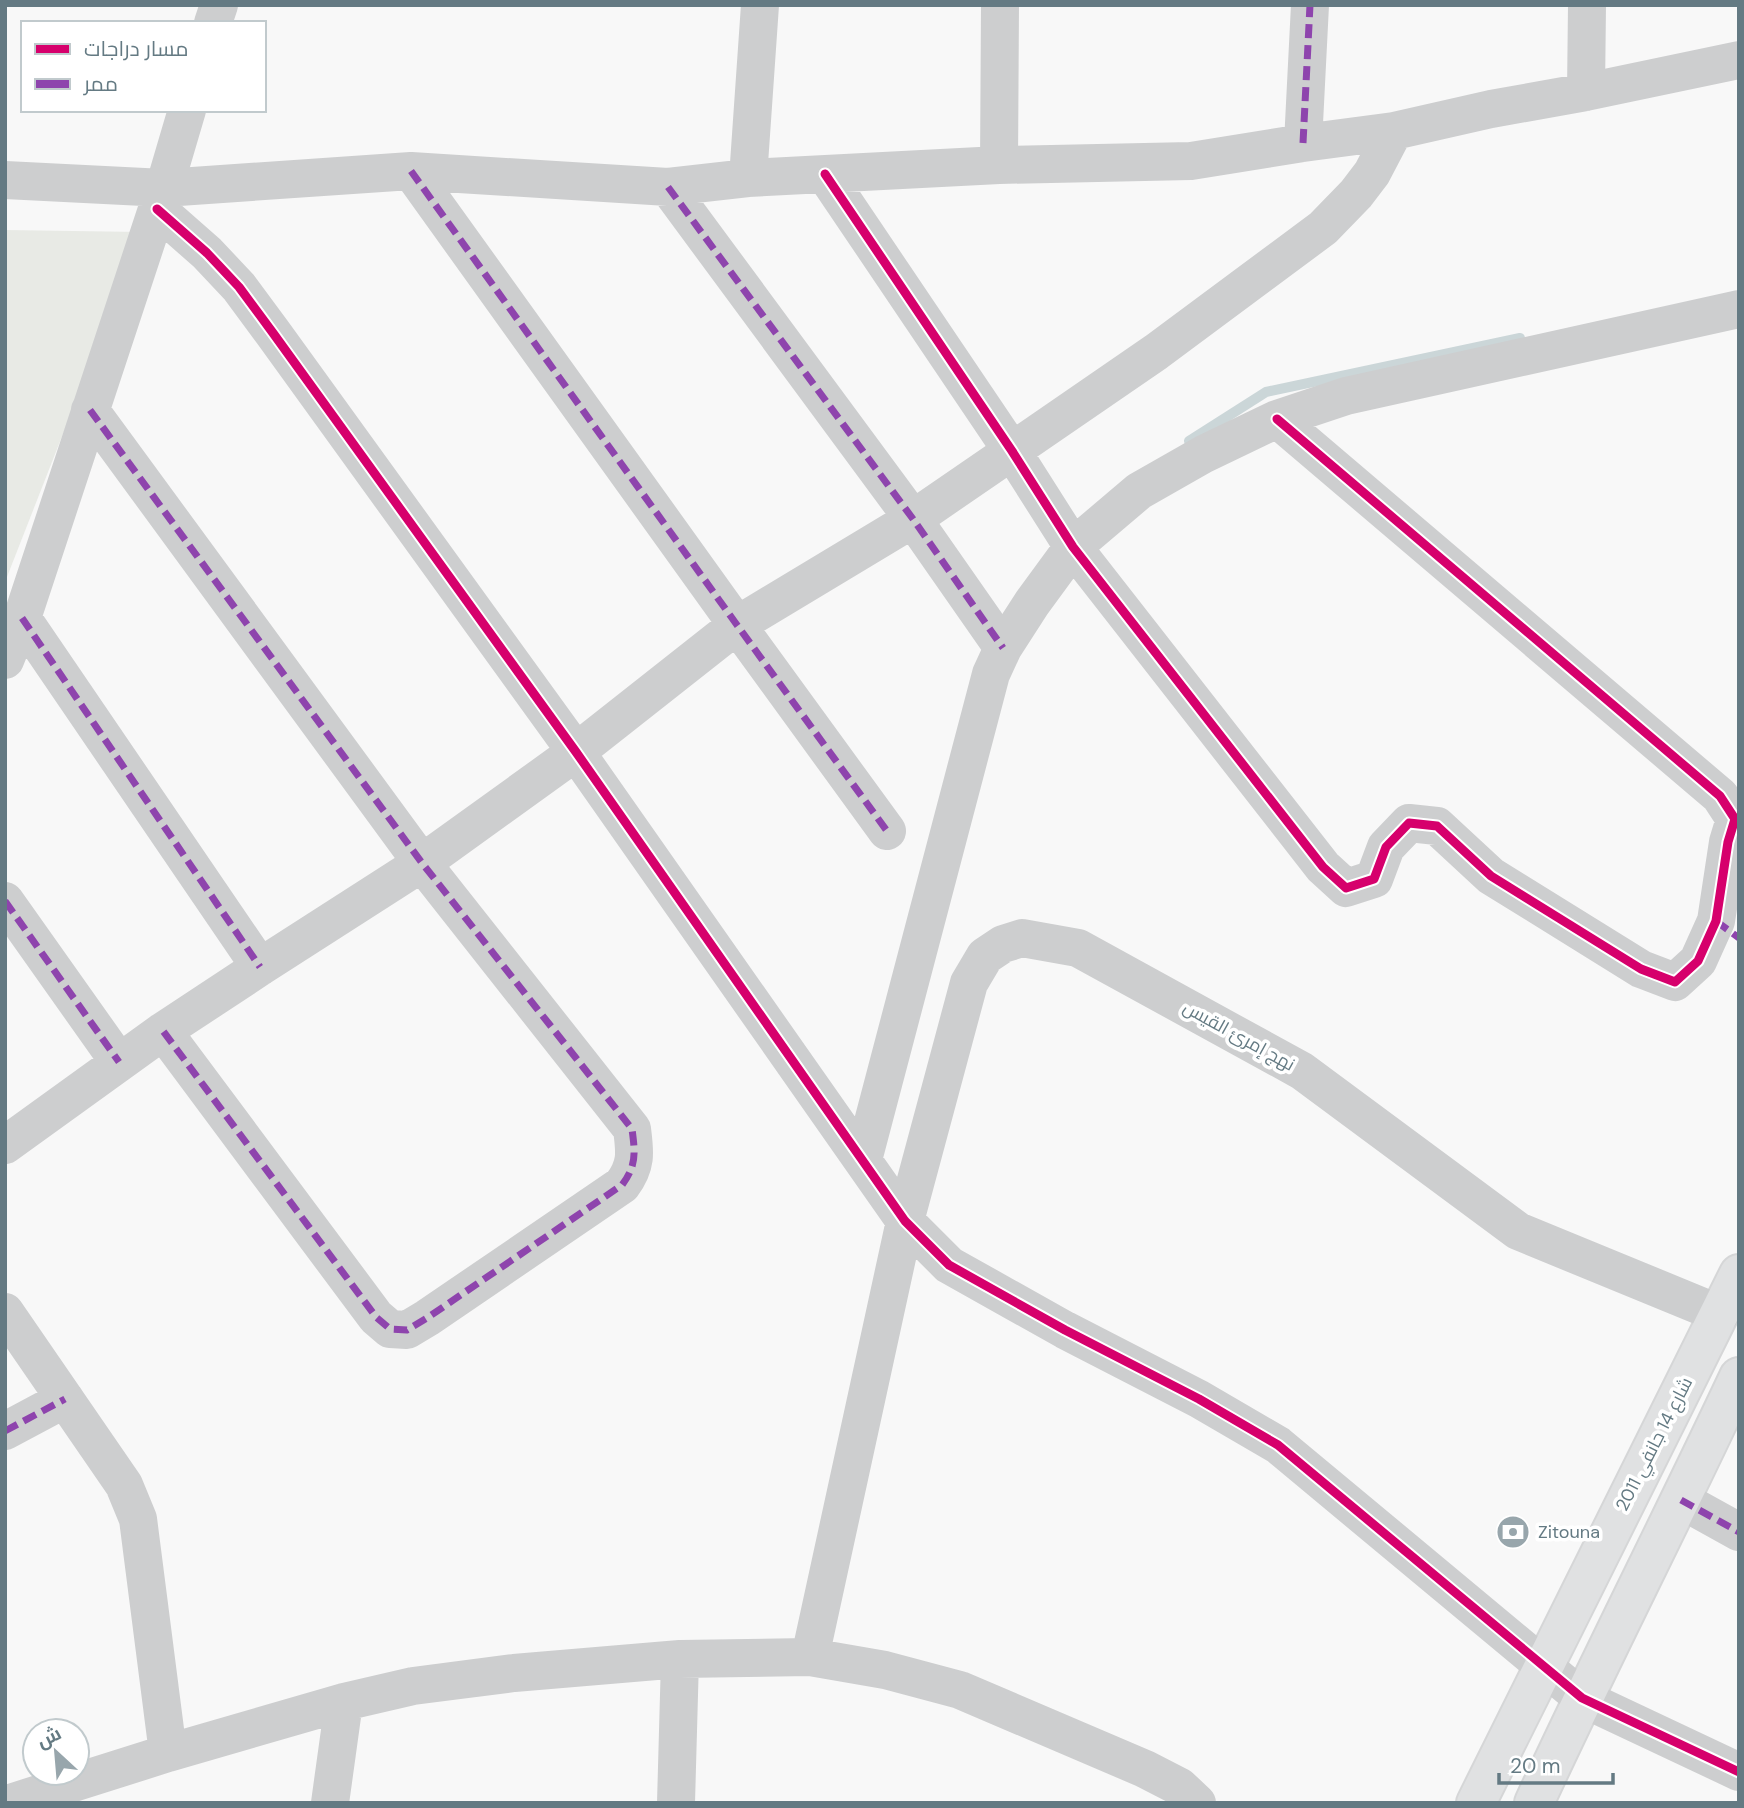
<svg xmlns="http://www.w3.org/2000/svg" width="1744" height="1808" viewBox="0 0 1744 1808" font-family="'DM Sans',Cairo,sans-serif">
<rect width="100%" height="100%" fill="#f8f8f8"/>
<path fill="#e8eae5" d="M 5,230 L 142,232 L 5,582 Z"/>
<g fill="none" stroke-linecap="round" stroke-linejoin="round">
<path stroke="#cbd6d8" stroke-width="10" d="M 1189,441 L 1266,392 L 1520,338"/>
<defs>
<path id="secondary" d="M 1476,1803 L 1739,1274
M 1534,1803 C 1600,1660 1672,1520 1739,1377"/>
</defs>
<use href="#secondary" stroke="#d5d6d7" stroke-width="42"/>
<path stroke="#cdcecf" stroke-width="38" d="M 213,23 L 219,5
M 1586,92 L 1587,5
M 1303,143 L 1310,5
M 999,165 L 1000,5
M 411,171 L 737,625 L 887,831
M 825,174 L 1012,451 L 1073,547 L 1323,867 L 1346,888 L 1374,879 L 1386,847 L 1409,823 L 1437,826 L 1491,876 L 1641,969 L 1675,982 L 1698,961 L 1716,921 L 1728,842 L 1735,819 L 1720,796 L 1277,419
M 748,178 L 760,5
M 5,180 L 164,188 L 411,171 L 668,187 L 748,178 L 999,165 L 1191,161 L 1303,143 L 1394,131 L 1491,109 L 1586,92 L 1739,60
M 668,187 L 913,519 L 1003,648
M 157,209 L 207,253 L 239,287 L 273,333 L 576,752 L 905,1221 L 949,1265 L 1065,1330 L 1199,1399 L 1278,1445 L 1582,1698 L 1739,1772
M 90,410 L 422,863 L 632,1129 C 635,1152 637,1165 622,1185 L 427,1318 L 407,1330 L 390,1329 L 376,1317 L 163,1031
M 22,618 L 260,967
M 5,660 L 22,618 L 164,188 L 187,110
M 5,901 L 119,1062
M 5,1145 L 163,1031 L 260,967 L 422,863 L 576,752 L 737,625 L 913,519 L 1156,352 L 1323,228 L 1356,194 L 1372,173 L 1394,131
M 863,1160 L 991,674 L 1003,648 L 1032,603 L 1073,547 L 1139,491 L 1204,454 L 1277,419 L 1346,396 L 1739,309
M 5,1312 L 124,1485 L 138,1519 L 168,1753
M 5,1431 L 65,1399
M 1681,1500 L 1739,1532
M 810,1657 L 905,1221 L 969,983 L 985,956 L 1003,944 L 1022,938 L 1078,948 L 1302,1071 L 1518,1231 L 1720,1314
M 10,1803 L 168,1753 L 344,1702 L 413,1686 L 514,1673 L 680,1659 L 810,1657 L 885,1670 L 960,1690 L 1145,1769 L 1180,1787 L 1197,1803
M 330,1803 L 344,1702
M 676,1803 L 680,1659"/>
<use href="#secondary" stroke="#e0e1e2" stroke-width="38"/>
<path stroke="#8e44ad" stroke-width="7" stroke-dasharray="14 7" stroke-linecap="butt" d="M 1303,143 L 1310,5
M 411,171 L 737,625 L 887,831
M 668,187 L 913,519 L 1003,648
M 90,410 L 422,863 L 632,1129 C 635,1152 637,1165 622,1185 L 427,1318 L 407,1330 L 390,1329 L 376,1317 L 163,1031
M 22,618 L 260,967
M 5,901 L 119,1062
M 1716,921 L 1739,938
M 5,1431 L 65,1399
M 1681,1500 L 1739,1532"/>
<defs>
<path id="cycleway" d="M 825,174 L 1012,451 L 1073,547 L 1323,867 L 1346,888 L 1374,879 L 1386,847 L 1409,823 L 1437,826 L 1491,876 L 1641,969 L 1675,982 L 1698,961 L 1716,921 L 1728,842 L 1735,819 L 1720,796 L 1277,419
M 157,209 L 207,253 L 239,287 L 273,333 L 576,752 L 905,1221 L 949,1265 L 1065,1330 L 1199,1399 L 1278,1445 L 1582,1698 L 1739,1772"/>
</defs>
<use href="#cycleway" stroke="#fff" stroke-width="13"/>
<use href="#cycleway" stroke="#d6006c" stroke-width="9"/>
</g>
<defs>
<symbol id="bank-disc" viewBox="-11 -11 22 22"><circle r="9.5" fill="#98a6ac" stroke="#fff"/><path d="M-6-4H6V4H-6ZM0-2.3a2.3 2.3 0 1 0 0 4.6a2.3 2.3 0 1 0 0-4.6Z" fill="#fff"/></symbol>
</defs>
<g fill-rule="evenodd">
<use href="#bank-disc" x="1494" y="1513" width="38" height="38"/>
</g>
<g text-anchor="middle" stroke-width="7" stroke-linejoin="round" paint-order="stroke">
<g font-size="18" fill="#647a83" stroke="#fff">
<text transform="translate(1239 1036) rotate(29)" y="6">نهج إمرئ القيس</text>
<text transform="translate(1654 1444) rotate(-63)" y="6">شارع 14 جانفي 2011</text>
</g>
<g font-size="18" fill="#647a83" stroke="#fff" text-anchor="start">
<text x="1538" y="1538">Zitouna</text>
</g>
</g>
<rect width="1744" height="1808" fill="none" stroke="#647a83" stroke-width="14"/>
<rect x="21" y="21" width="245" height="91" fill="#ffffff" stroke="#c1cacd" stroke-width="2"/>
<rect x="35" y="44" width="35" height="10" fill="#d6006c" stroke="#c1cacd" stroke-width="2"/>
<text x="84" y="56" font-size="21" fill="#647a83">مسار دراجات</text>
<rect x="35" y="79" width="35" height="10" fill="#8e44ad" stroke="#c1cacd" stroke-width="2"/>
<text x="84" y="91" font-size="21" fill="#647a83">ممر</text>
<g transform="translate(56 1752) rotate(334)"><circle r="33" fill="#ffffff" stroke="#c1cacd" stroke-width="2"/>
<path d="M0-5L12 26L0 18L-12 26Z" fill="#98a6ac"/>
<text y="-10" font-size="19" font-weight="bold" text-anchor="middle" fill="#647a83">ش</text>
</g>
<path d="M1499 1773v10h114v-10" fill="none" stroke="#647a83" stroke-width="3.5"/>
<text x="1510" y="1773" font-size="21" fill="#647a83" stroke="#ffffff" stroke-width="5" paint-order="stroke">20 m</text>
</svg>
